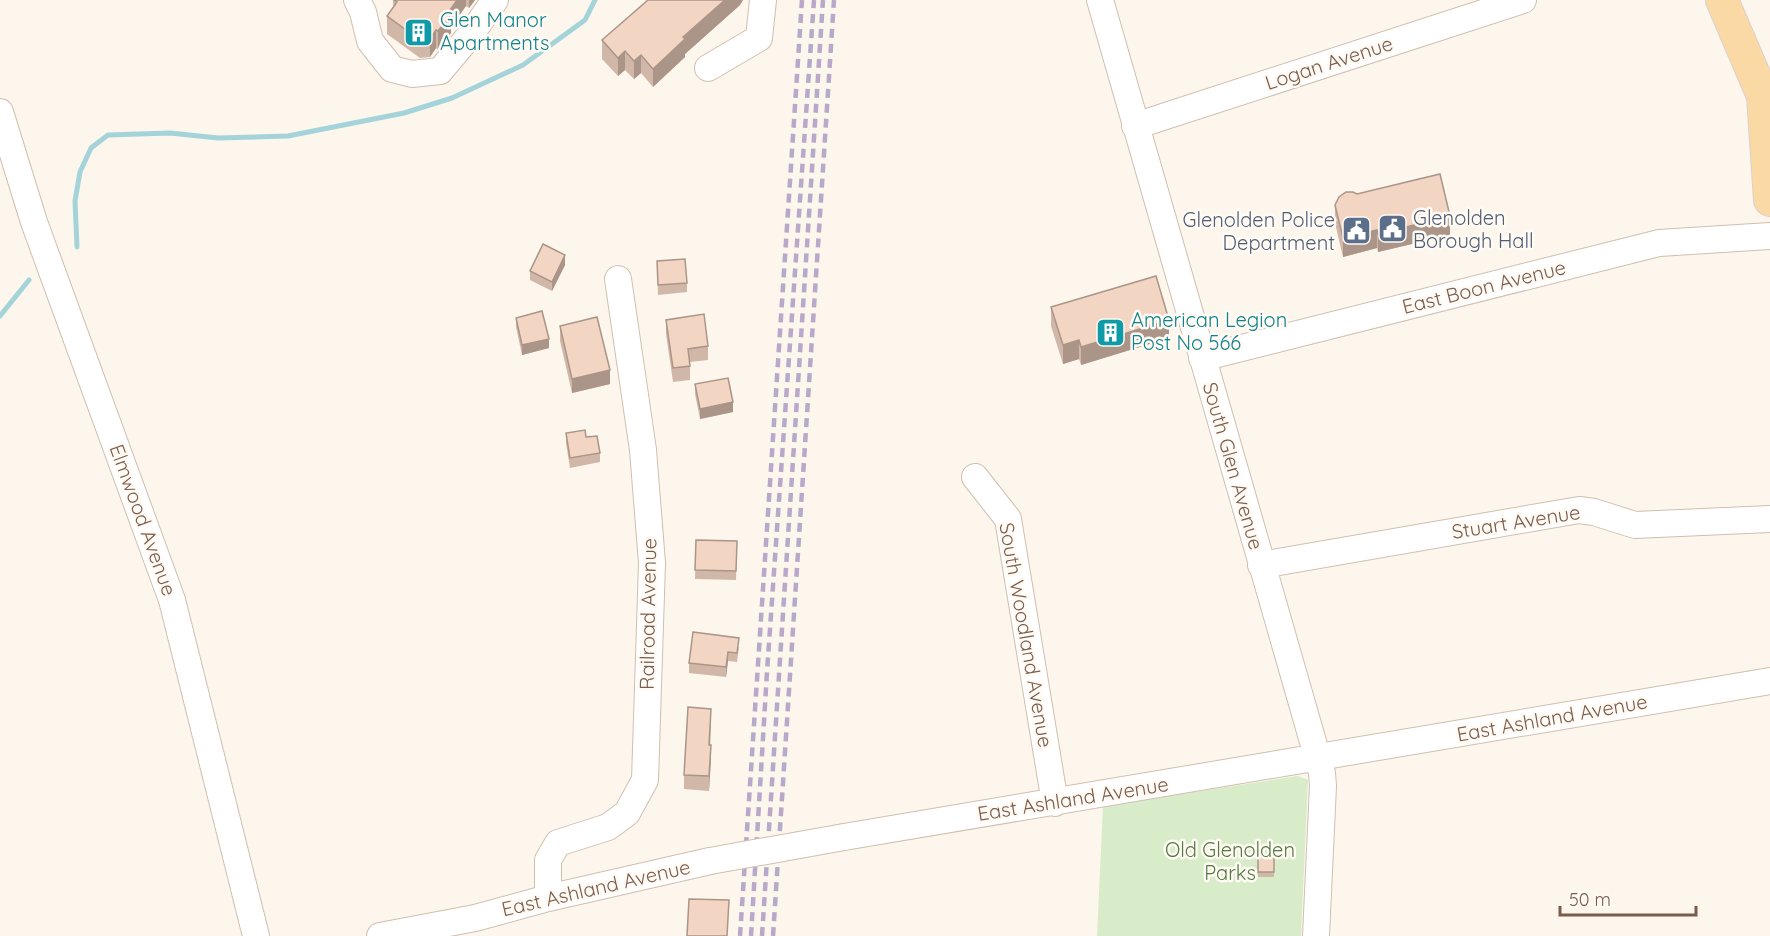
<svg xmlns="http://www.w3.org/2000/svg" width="1770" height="936" viewBox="0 0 1770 936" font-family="Quicksand,sans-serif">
<rect width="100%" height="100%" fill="#fdf6ec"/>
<path fill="#d8ecc9" d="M 1298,776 L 1308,780 L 1301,936 L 1097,936 L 1103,806 Z"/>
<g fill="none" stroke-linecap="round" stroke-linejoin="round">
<path stroke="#a5d3da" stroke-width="5" d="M 77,247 L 75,201 L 80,172 L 91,148 L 108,135 L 170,133 L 218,138 L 288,136 L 404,113 L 452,98 L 523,65 L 585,20 L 595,0
M 0,316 L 29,280"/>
<defs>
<path id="minor" d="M 357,0 L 363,12 L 370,41 L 392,69 L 412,74 L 440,71 L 471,34 L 495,0
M 1100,0 L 1322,773 L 1323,786 L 1316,936
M 708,68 L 759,38 L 763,0
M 0,112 L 34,222 L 172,600 L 256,936
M 1135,126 L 1523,0
M 1202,358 L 1659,243 L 1770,236
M 975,477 L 1008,519 L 1055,803
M 1261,565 L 1579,510 L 1594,512 L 1635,525 L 1770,519
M 844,837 L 1770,681
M 548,898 L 548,860 L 558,843 L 608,827 L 627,813 L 645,780 L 652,563 L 643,450 L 618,279
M 380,936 L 475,918 L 548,898 L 710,861"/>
<path id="major" d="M 1722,0 L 1763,96 L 1770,200"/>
</defs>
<use href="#minor" stroke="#d1beb0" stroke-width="28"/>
<use href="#major" stroke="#dad1cd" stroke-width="34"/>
<use href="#minor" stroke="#fff" stroke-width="26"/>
<use href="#major" stroke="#fbd9a5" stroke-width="32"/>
<path stroke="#b9a8c9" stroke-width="4.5" stroke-dasharray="9 6" stroke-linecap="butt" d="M 740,936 L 802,0
M 751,936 L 767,672 L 814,0
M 762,936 L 823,0
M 773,936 L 834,0"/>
<defs>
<path id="minor-bridge" d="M 710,861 L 844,837"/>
</defs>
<use href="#minor-bridge" stroke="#d1beb0" stroke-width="28" stroke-linecap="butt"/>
<use href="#minor-bridge" stroke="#fff" stroke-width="26"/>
</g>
<path fill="#d1b7a8" d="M 393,0 L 475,0 L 469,8 L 466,6 L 451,27 L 451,33 L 438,50 L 436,48 L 430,57 L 420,58 L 387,34 L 387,16 L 393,7 Z
M 648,0 L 743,0 L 740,5 L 685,54 L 685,57 L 653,87 L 641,73 L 634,79 L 625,70 L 618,76 L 602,59 L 602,40 Z
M 1357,194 L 1450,235 L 1378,252 L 1377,248 L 1343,257 L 1335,223 L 1335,205 Z
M 657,261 L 687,283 L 687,292 L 658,295 Z
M 565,265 L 552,291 L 530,280 L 530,271 Z
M 1051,307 L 1169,338 L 1081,365 L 1079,359 L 1063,364 L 1051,326 Z
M 516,318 L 549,348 L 522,355 L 516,327 Z
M 666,320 L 708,346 L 708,360 L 690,362 L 690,380 L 673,382 L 666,334 Z
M 560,326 L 610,384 L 572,393 L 560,341 Z
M 695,384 L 733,412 L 700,419 L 695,394 Z
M 566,433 L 586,437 L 600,453 L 600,462 L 570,468 L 566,443 Z
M 696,540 L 737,541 L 736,580 L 695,579 Z
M 739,647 L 737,662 L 728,661 L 726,677 L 689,673 L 689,663 Z
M 711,723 L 709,791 L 684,789 L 684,775 Z
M 1258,856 L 1274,856 L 1274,877 L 1258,877 Z"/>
<path fill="#aa9588" d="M 457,0 L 466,0 L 466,6 L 451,27 L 451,33 L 438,50 L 438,31 L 448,13 Z
M 469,0 L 475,0 L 469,8 Z
M 725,0 L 743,0 L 740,5 L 685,54 L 685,57 L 653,87 L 653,69 L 683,37 Z
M 436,30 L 436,48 L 430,57 L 430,39 Z
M 625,51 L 625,70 L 618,76 L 618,58 Z
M 641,55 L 641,73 L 634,79 L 634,61 Z
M 1450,216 L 1450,235 L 1378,252 L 1378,234 Z
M 1377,230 L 1377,248 L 1343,257 L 1343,238 Z
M 565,255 L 565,265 L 552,291 L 552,282 Z
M 1169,320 L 1169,338 L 1081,365 L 1081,347 Z
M 549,339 L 549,348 L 522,355 L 522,345 Z
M 1079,340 L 1079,359 L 1063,364 L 1063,345 Z
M 610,370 L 610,384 L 572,393 L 572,379 Z
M 733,402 L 733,412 L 700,419 L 700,409 Z
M 728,652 L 728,661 L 726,677 L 726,667 Z
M 711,745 L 711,759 L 709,791 L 709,776 Z"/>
<path fill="#f3d5c3" stroke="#aa9588" stroke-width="1.5" d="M 394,0 L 457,0 L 448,13 L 451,15 L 438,31 L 436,30 L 430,39 L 420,40 L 387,16 L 397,2 Z
M 648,0 L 725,0 L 683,37 L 685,39 L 653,69 L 641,55 L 634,61 L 625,51 L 618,58 L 602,40 Z
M 1440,174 L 1450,216 L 1378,234 L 1377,230 L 1343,238 L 1335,205 L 1339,197 L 1346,192 L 1353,192 L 1357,194 Z
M 543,244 L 565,255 L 552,282 L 530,271 Z
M 685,259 L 687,283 L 658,285 L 657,261 Z
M 1156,276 L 1169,320 L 1081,347 L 1079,340 L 1063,345 L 1051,307 Z
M 542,311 L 549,339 L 522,345 L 516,318 Z
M 704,314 L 708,346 L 688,349 L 690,366 L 673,368 L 666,320 Z
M 597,317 L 610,370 L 572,379 L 560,326 Z
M 728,378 L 733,402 L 700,409 L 695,384 Z
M 585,430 L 586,437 L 597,436 L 600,453 L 570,458 L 566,433 Z
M 696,540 L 737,541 L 736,571 L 695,570 Z
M 693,632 L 739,638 L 737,653 L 728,652 L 726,667 L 689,663 Z
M 688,707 L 711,709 L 709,745 L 711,745 L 709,776 L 684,775 Z
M 1258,856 L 1274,856 L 1274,872 L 1258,872 Z
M 689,899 L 729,900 L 727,936 L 687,936 Z"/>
<defs>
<symbol id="building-square" viewBox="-11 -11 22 22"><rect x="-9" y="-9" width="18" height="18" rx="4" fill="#0f9aa8" stroke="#fffaf3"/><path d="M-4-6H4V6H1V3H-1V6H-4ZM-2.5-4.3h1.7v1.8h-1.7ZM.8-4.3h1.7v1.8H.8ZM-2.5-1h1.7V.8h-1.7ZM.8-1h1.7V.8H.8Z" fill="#fff"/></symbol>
<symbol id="civic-square" viewBox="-11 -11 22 22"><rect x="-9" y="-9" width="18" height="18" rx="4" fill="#5c6f8a" stroke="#fffaf3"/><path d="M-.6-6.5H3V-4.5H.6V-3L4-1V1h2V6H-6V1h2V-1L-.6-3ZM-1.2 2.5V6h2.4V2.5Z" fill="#fff"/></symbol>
</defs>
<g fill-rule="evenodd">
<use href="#building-square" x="402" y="16" width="33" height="33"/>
<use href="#civic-square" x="1376" y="212" width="33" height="33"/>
<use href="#civic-square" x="1340" y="214" width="33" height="33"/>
<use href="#building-square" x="1094" y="316" width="33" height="33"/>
</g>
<g text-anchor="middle" stroke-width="5" stroke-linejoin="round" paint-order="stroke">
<g font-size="20" fill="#0d838f" stroke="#fffaf3" text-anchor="start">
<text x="440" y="27">Glen Manor<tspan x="440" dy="23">Apartments</tspan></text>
<text x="1131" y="327">American Legion<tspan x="1131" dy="23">Post No 566</tspan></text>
</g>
<g font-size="20" fill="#7a5c4d" stroke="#fffaf3">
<text transform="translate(1329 63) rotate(-18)" y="7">Logan Avenue</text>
<text transform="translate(1484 287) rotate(-14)" y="7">East Boon Avenue</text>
<text transform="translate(1233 466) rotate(74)" y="7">South Glen Avenue</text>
<text transform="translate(143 520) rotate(70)" y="7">Elmwood Avenue</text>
<text transform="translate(1516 522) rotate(-9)" y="7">Stuart Avenue</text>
<text transform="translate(648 614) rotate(-89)" y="7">Railroad Avenue</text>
<text transform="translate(1026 635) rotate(80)" y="7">South Woodland Avenue</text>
<text transform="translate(1552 718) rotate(-10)" y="7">East Ashland Avenue</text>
<text transform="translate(1073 799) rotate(-9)" y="7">East Ashland Avenue</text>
<text transform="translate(596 888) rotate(-13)" y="7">East Ashland Avenue</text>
</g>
<g font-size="20" fill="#4e5e75" stroke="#fffaf3" text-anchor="start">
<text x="1413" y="225">Glenolden<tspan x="1413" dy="23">Borough Hall</tspan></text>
<text x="1335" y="227" text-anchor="end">Glenolden Police<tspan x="1335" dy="23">Department</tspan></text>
</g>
<g font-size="20" fill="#537a41" stroke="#fffaf3">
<text x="1230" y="857">Old Glenolden<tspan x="1230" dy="23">Parks</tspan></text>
</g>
</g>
<path d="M1560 906v9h136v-9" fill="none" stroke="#7a5c4d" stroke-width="3"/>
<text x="1569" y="906" font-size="18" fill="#7a5c4d" stroke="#fffaf3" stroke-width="4.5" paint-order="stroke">50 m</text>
</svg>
